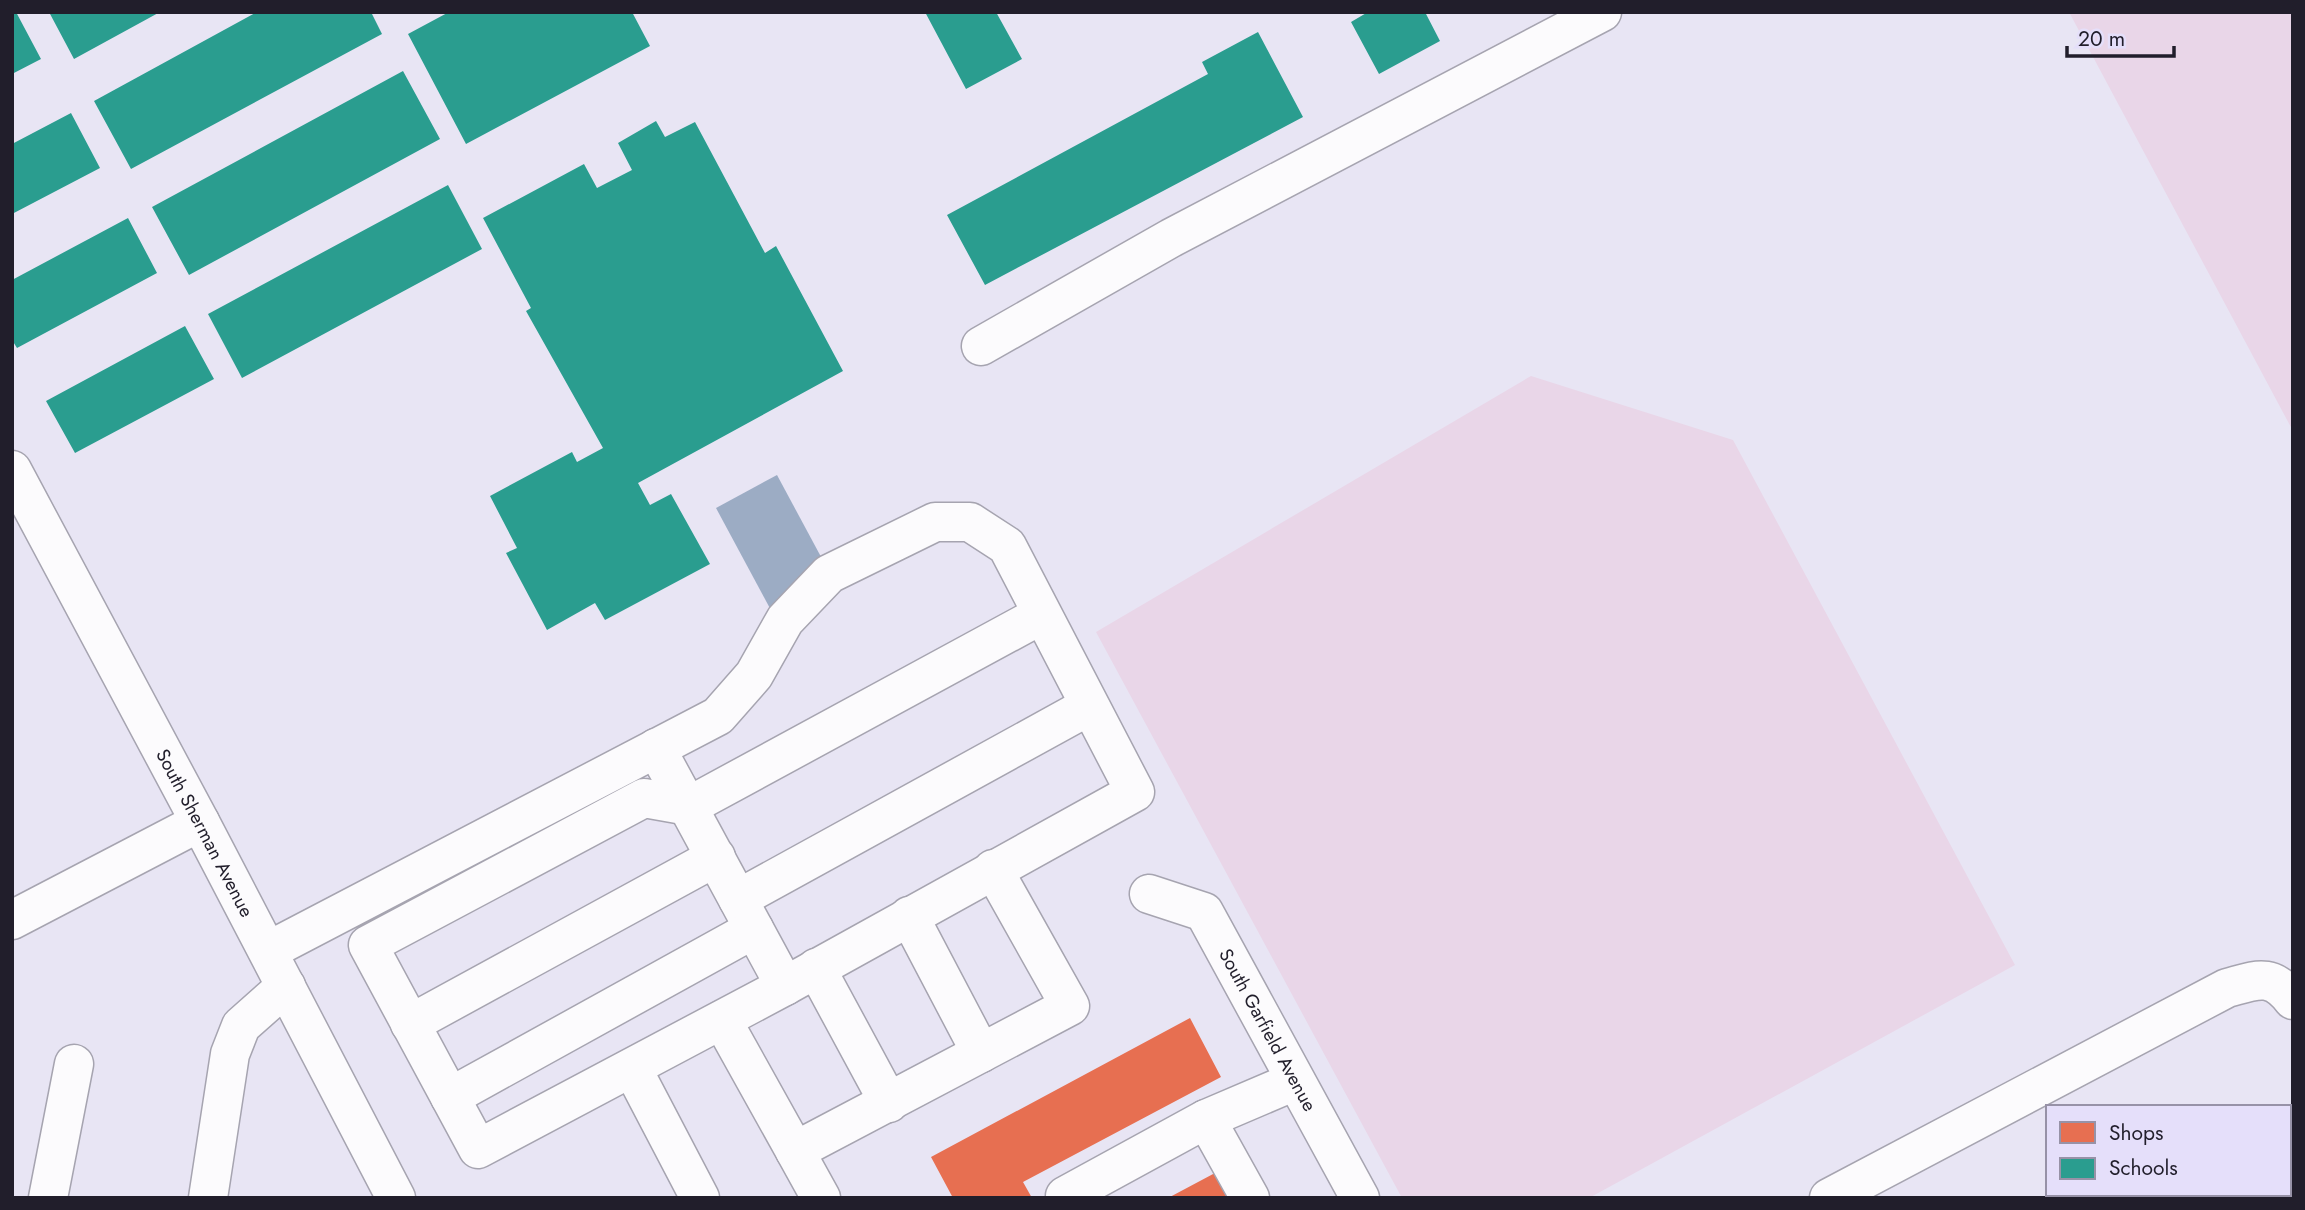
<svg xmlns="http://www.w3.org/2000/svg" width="2305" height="1210" viewBox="0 0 2305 1210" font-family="Jost,sans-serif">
<rect width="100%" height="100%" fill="#e8e5f4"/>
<path fill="#e9d6e8" d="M 2069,12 L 2293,12 L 2293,431 Z
M 1531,376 L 1733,440 L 2015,965 L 1589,1198 L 1402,1198 L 1096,632 Z"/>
<path fill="#9cacc4" d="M 777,475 L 834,581 L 773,614 L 716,508 Z"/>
<path fill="#e76f51" d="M 1190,1018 L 1221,1077 L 1023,1182 L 1032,1198 L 953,1198 L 931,1157 Z
M 1230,1165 L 1246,1198 L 1168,1198 Z"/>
<path fill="#2a9d8f" d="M 12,12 L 16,12 L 41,59 L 12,74 Z
M 49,12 L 160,12 L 74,59 Z
M 257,12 L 371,12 L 382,34 L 131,169 L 94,101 Z
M 449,12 L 632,12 L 650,46 L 466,144 L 408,34 Z
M 925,12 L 996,12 L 1022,59 L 966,89 Z
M 1368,12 L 1425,12 L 1440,41 L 1379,74 L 1351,22 Z
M 1258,32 L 1303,117 L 985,285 L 947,215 L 1208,74 L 1202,62 Z
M 403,71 L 440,139 L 189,275 L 152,207 Z
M 71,113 L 100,168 L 12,214 L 12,144 Z
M 656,121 L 665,137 L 695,122 L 765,253 L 776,246 L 843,371 L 638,483 L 650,505 L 671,494 L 710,564 L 605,620 L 595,603 L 547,630 L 506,553 L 517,548 L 490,496 L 572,452 L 577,462 L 603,448 L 526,311 L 531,308 L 483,218 L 584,164 L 597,188 L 632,170 L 618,143 Z
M 448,185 L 482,249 L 242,378 L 208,314 Z
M 128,218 L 157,273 L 17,348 L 12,340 L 12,280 Z
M 185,326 L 214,379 L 75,453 L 46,401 Z"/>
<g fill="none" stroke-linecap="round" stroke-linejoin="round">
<defs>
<g id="minor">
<path d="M 981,346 L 1171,238 L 1602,12"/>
<path id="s1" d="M 12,470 L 200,822 L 396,1198"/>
<path d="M 656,748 L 785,986"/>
<path id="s2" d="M 1149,894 L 1204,912 L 1360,1198"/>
<path d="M 738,899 L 1089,706"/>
<path d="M 909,916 L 981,1053"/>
<path d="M 12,920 L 200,822"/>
<path d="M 268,951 L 718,716 L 754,675 L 785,620 L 829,574 L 935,522 L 970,522 L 1007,546 L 1135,792 L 785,986 L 478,1149 L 368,945 L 644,798 L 689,806 L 1041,615"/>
<path d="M 816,968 L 889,1103"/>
<path d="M 722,1020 L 795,1151"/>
<path d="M 410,1024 L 716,857"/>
<path d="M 632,1068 L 700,1198"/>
<path d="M 450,1097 L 754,929"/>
<path d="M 1206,1119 L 1250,1198"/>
<path d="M 48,1198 L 74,1064"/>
<path d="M 208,1198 L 230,1054 L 241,1026 L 286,986"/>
<path d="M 821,1198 L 795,1151 L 1070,1006 L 993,869"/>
<path d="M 1066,1198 L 1065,1196 L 1206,1119 L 1295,1081"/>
<path d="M 1829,1198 L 2227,988 C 2257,980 2271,972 2293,1000"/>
</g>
</defs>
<use href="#minor" stroke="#a6a4b0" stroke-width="41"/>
<use href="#minor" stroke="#fcfbfd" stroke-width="38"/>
</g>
<g text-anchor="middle" stroke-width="7" stroke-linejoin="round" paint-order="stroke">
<g font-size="19" fill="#211e2b" stroke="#e5dffa">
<text dy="7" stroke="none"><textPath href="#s1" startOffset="411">South Sherman Avenue</textPath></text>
<text dy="7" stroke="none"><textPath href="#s2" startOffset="192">South Garfield Avenue</textPath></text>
</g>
</g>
<rect width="2305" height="1210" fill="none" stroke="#211e2b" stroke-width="28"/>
<rect x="2046" y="1105" width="245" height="91" fill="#e5dffa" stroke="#9792a7" stroke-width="2"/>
<rect x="2060" y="1122" width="35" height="21" fill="#e76f51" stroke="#9792a7" stroke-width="2"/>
<text x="2109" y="1140" font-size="21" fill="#211e2b">Shops</text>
<rect x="2060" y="1158" width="35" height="21" fill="#2a9d8f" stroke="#9792a7" stroke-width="2"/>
<text x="2109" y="1175" font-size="21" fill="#211e2b">Schools</text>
<path d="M2067 46v10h107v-10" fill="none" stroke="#211e2b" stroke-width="3.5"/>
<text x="2078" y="46" font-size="21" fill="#211e2b" stroke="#e5dffa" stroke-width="5" paint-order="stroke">20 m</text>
</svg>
